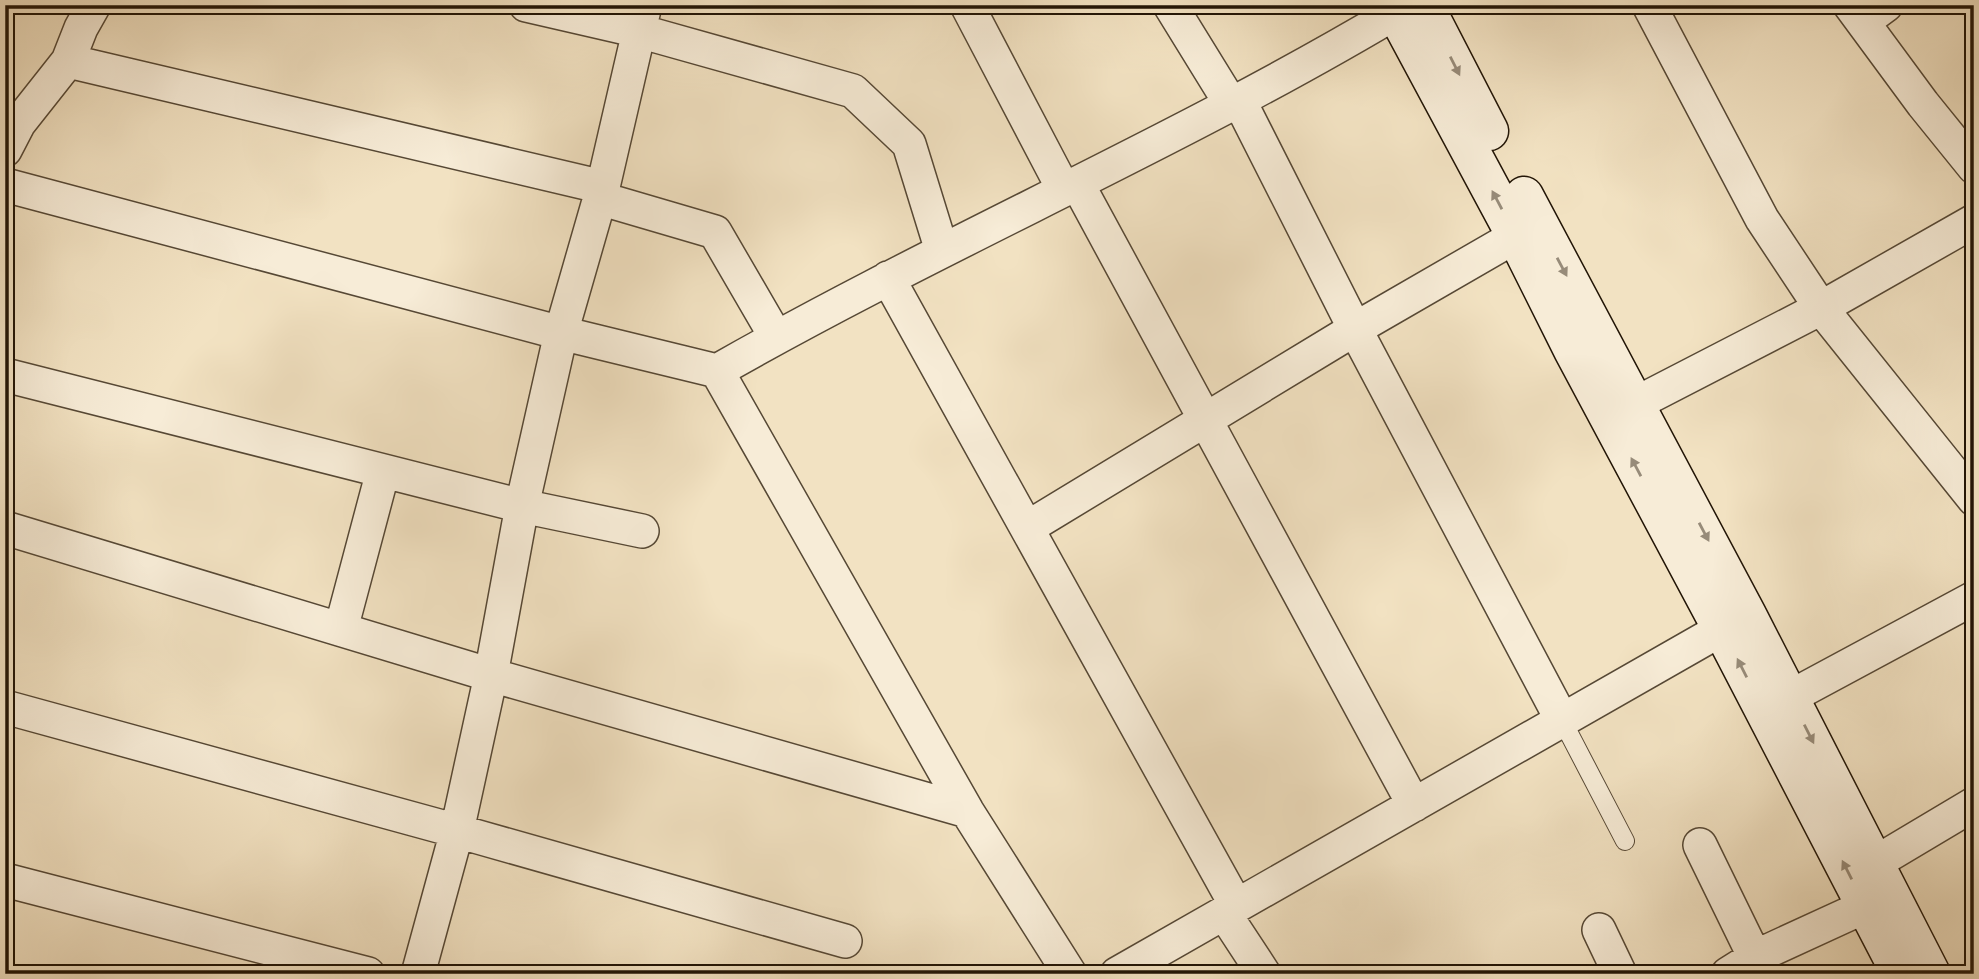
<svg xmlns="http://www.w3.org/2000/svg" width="1979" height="979" viewBox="0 0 1979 979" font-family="Vollkorn,serif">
<rect width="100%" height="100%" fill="#f2e2c2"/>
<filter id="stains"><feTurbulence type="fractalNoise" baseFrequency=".00286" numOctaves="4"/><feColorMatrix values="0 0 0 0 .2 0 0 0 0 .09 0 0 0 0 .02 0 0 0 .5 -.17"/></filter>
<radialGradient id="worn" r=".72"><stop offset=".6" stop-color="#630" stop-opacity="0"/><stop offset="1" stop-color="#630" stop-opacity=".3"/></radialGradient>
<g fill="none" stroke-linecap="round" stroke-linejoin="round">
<defs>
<path id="service" d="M 1562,720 L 1625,841"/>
<path id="minor" d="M 526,5 L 639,31 L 853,91 L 909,144 L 942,251
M 967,5 L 1064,190
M 1170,5 L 1231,104
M 1649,5 L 1762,219 L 1821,308 L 1974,499
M 1850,5 L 1923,104 L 1974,167
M 1863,22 L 1886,5
M 68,61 L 603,187
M 1239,100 L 1355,329 L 1562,720
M 5,150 L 19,123 L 68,61 L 81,28 L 94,5
M 1077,183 L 1414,805
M 5,185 L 561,333 L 717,371 C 943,242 1184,140 1408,5
M 599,198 L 715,232 L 776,337
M 888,278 L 1236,905
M 717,371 L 967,811 L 1070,974
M 5,375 L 522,506 L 642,531
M 1635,404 L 1821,308 L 1974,221
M 5,528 L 491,675 L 967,811
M 1027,528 L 1355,329 L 1516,236
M 341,629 L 383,471
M 1790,697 L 1974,598
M 5,707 L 457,831 L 845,941
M 1700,845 L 1763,974
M 1875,863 L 1974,804
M 5,880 L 368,974
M 1224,913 L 1264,974
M 1599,930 L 1620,974
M 418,974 L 457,831 L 491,675 L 522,506 L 561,333 L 603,187 L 645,5
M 1117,974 L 1722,629
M 1728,974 L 1755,957 L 1866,906"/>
<path id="secondary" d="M 1392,5 L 1516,236 L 1573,350 L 1722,629 L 1901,974
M 1424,5 L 1489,131
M 1524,196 L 1747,615 L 1931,974"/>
</defs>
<use href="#service" stroke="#564835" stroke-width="20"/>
<use href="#minor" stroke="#564835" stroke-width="36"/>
<use href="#secondary" stroke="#221506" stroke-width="41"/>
<use href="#service" stroke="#f7ecd7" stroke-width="18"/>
<use href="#minor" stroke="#f7ecd7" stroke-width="33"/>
<use href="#secondary" stroke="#f7ecd7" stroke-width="38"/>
</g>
<defs><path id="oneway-solid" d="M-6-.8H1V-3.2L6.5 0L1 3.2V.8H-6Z" transform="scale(1.75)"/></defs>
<g fill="#978b79">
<use href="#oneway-solid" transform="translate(1455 66) rotate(63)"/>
<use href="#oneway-solid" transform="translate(1497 200) rotate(-118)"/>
<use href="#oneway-solid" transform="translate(1562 267) rotate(62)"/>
<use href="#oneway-solid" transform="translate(1636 467) rotate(-118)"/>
<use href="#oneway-solid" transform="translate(1704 532) rotate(62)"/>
<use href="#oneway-solid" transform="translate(1742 668) rotate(-117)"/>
<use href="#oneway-solid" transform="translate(1809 734) rotate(63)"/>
<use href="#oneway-solid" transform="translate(1847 870) rotate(-117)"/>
</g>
<rect width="1979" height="979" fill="none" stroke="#f2e2c2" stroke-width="28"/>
<rect x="7" y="7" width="1965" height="965" fill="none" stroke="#221506" stroke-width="3.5"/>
<rect x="14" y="14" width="1951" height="951" fill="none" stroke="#221506" stroke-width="2"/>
<rect width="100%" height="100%" filter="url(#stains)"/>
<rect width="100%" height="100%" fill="url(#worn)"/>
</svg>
